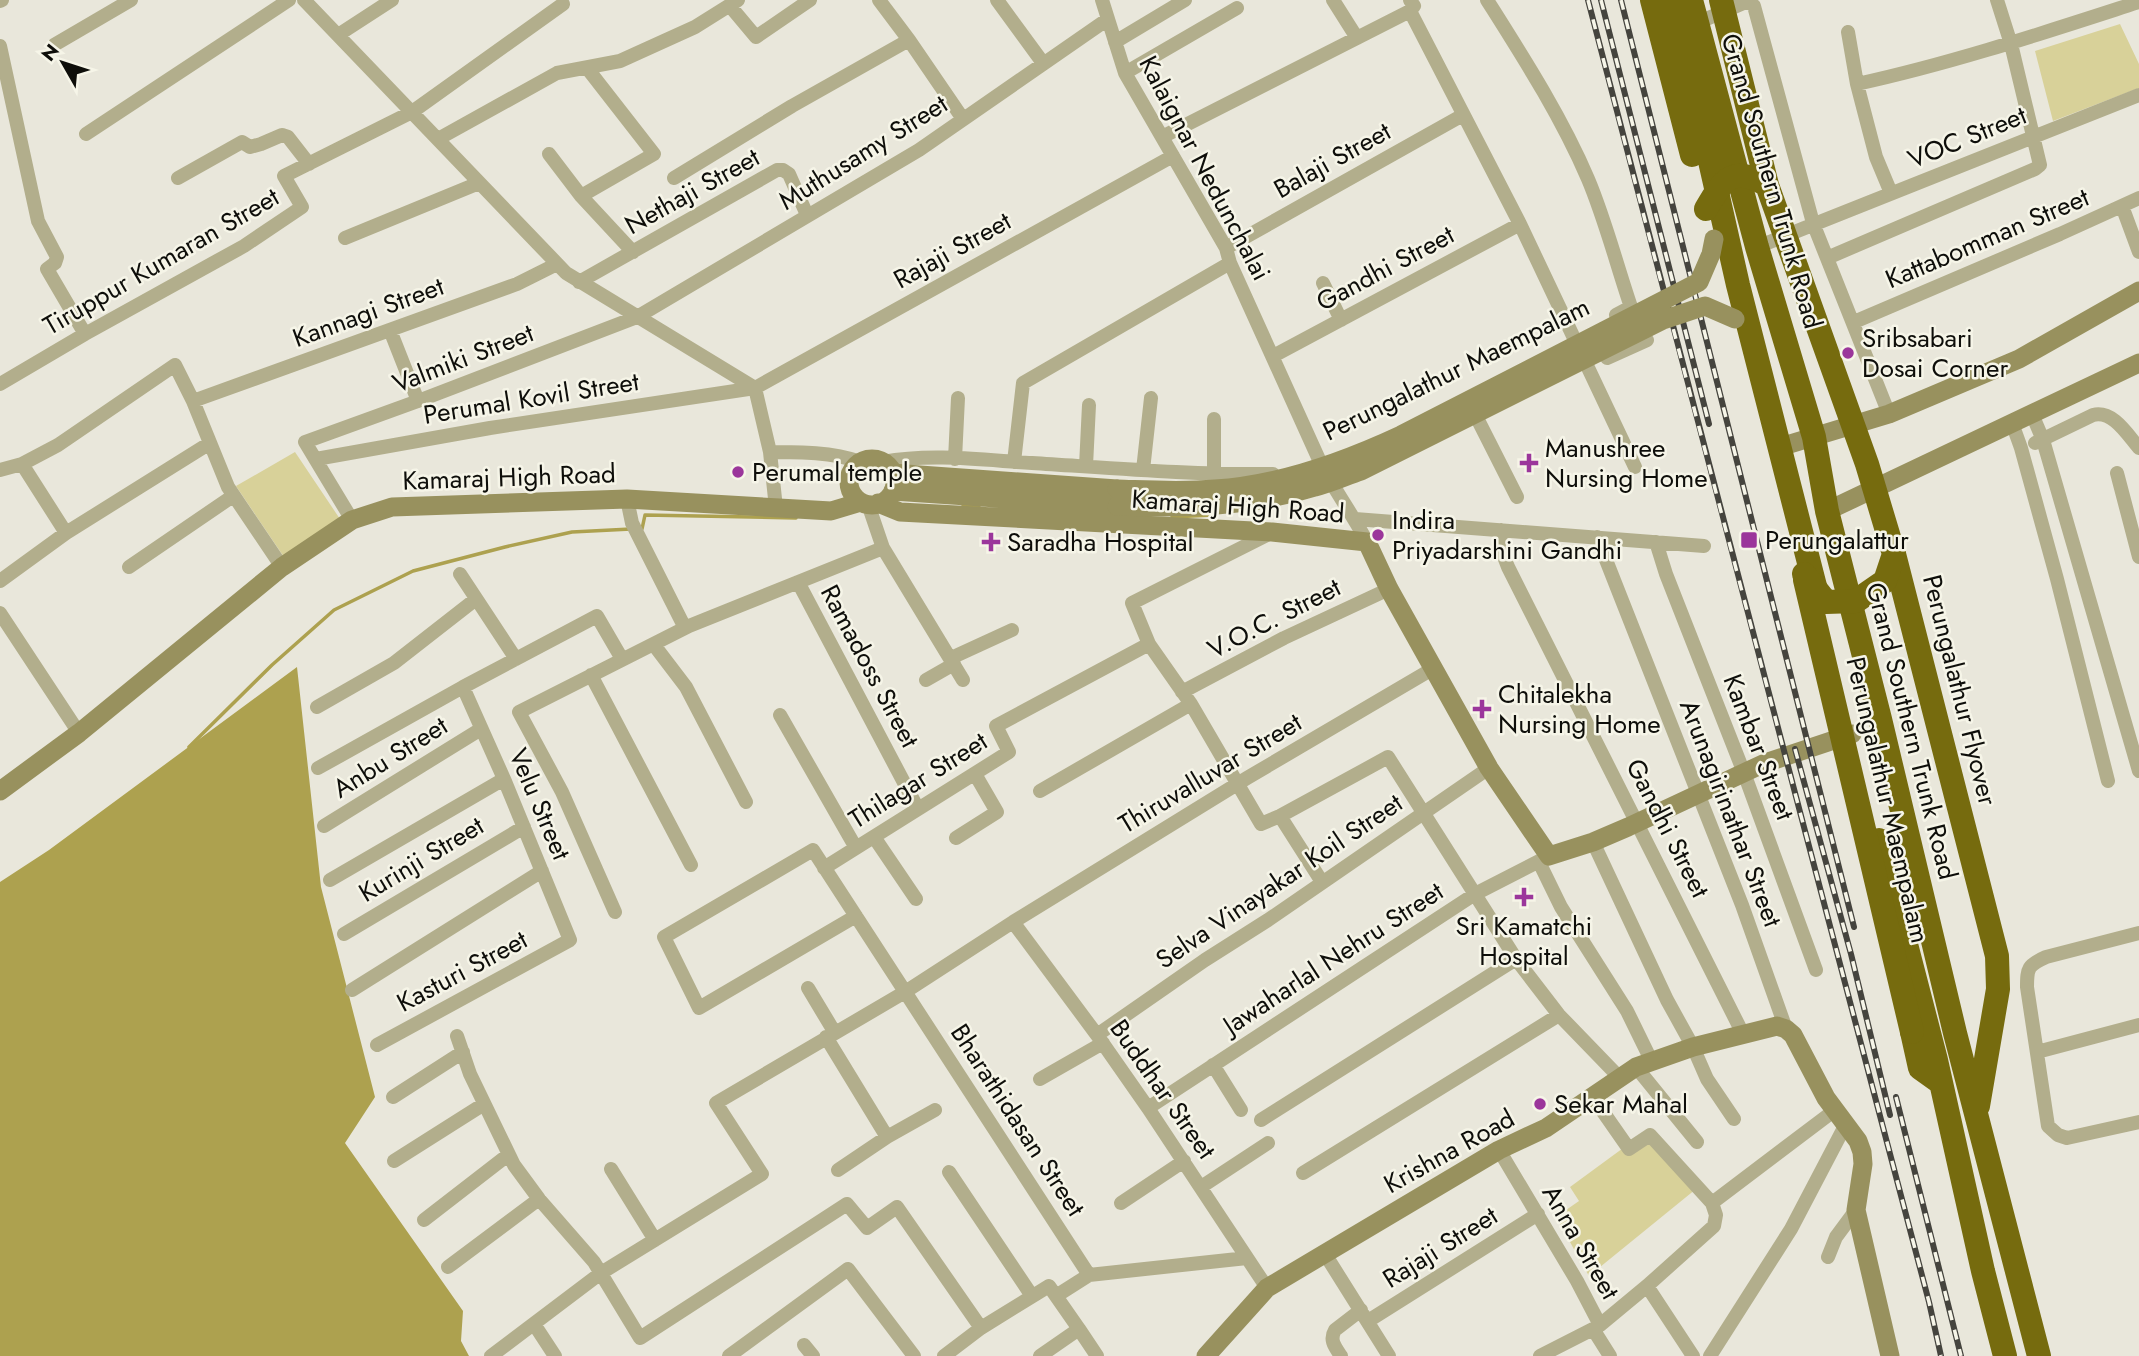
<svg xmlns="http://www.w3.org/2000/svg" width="2139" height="1356" viewBox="0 0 2139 1356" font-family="Jost,sans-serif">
<rect width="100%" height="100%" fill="#e9e7db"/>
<path fill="#d8d199" d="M 2120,24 L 2139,64 L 2139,88 L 2053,121 L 2035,51 Z
M 295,452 L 342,522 L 286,560 L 236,486 Z
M 1655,1138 L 1696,1189 L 1589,1276 L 1556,1217 L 1579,1201 L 1570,1187 L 1630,1143 Z"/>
<path fill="#ada14f" d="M 297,667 L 321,887 L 375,1097 L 345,1143 L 463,1311 L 461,1341 L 469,1356 L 0,1356 L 0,882 L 49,850 Z"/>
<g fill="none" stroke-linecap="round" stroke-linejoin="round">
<path stroke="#ada14f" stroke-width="3.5" d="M 963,506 L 979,506
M 1172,517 L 1213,515
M 639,529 L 642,529 L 645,515 L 796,518
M 189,747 L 272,665 L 334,610 L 413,571 L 505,547 L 572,532 L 631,529"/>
<path stroke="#b2ae8c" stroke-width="14" d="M 304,0 L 566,273 L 755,388 L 770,452 L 776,508
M 879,0 L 909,40 L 963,119
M 997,0 L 1043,63
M 1102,0 L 1125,73 L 1226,248 L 1230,263 L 1321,464 C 1335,491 1353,515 1367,542
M 1333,0 L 1357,38
M 1410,0 L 1414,6 L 1410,11 L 1520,224 L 1635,467
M 1487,0 C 1523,57 1561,116 1588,179 C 1605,219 1617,266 1631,307 L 1616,315
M 0,1 L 2,0
M 730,6 L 756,37 L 810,0
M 1697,23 L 1748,1 L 1754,6 L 1813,223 L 1889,414
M 1848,32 L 1857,84 L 1876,157 L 1891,193
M 338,35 L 392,0
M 1115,42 L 1185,0
M 54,45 L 131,0
M 0,46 L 38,221 L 57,257 L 55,263 L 47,269 L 85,334
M 587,68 L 654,154 L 581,196 L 633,252
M 1125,73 L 1237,8
M 1857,84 C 1953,63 2046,32 2139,2
M 86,134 L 289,0
M 1162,137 L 1410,11
M 438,139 L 557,73 L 620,61 L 695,27 L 738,0
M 549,154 L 581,196
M 178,178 L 242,142 L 250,147 L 261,144 L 282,135 L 288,137 L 309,164
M 674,178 L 792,106 L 909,40
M 2122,206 L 2139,252
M 345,238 L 479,183
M 1757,247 L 2139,95
M 1226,248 L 1463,115
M 1827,258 L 2035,169 L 2040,165 L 2011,44 L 1997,0
M 579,282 L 777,170 L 783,170 L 789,174 L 807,215
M 1323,283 L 1341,320
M 1854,322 L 2060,234 L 2139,198
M 390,330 L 418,401
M 1273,356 L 1520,224
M 1607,358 L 1647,340
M 0,384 L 85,334 L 244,246 L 302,207 L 284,176 L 412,112 L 563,4
M 193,401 L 517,284 L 557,264
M 2032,414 L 2043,440 L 2139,771
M 1479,422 L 1517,497
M 2012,423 L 2021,448 L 2057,579 L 2108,781
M 2035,443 L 2093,415 C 2113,410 2127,434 2139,448
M 770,452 C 801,452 831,452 861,462
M 316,459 L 490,428 L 755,388 L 1173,156
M 955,459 L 958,398
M 883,462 C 931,453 983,460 1032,463 C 1112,468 1192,475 1273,474
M 1014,462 L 1023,383 L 1230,263
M 22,464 L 66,533
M 1086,466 L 1089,405
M 0,470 L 22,464 L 58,445 L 175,365 L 193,401 L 228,487 L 282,567
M 1143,470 L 1151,398
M 2117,473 L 2139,557
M 1214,474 L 1214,419
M 627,499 L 632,523 L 685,628
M 868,504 L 883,548 L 963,680
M 1355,519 L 1704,546
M 352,520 L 305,442 L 418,401 L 637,317 L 919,150 L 1108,19
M 1501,530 L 1500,546 L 1508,567 L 1743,1034
M 1271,533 L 1132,603 L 1149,644 L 1191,704 L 1261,824 L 1280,816 L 1388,757 L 1516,959 L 1559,1015 L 1620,1078
M 1597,537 L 1742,905 L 1786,1029
M 1656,542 L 1666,574 L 1744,773 L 1816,970
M 129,567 L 233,496
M 460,574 L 516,659
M 0,581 L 66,533 L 210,443
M 798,582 L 918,809
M 0,613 L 79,733
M 654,645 L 686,687 L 746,802
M 951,658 L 1012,630
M 591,675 L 691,865
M 926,680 L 954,664
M 1182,692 L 1284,638 L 1389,589
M 317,707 L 394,663 L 476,599
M 780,715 L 856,848
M 318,768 L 463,687 L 597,616 L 622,659
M 1040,791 L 1191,704
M 1280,816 L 1322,882
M 324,826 L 481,729
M 874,837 L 916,899
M 956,838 L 997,812 L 975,774
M 1593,842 L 1667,1000 L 1693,1047 L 1707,1079 L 1734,1119
M 1539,862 L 1561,907 L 1627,1011 L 1651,1060
M 824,868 L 1009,752 L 996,726 L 1149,644
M 330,880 L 504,779
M 615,912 L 562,792 L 519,712 L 689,626 L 883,548
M 856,916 L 699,1008 L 664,937 L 813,850 L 1089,1275
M 1013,922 L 1097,1035 L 1148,1108 L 1267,1288
M 2139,933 L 2046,957 C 2028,965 2027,968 2027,987 L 2048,1126 L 2058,1135 L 2067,1138 L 2139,1122
M 344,934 L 524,827
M 808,988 L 835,1033
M 352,990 L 542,871
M 1097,1035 L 1205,960 L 1268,920 L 1489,768
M 457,1036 L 470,1074 L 514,1165 L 539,1199 L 594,1262 L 640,1338 L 847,1204 L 867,1228 L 897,1207 L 981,1328
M 826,1037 L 887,1137
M 377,1045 L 570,940 L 504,779 L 463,687
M 2037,1052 L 2139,1025
M 1213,1065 L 1241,1110
M 1636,1067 L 1697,1142
M 1040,1079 L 1103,1043
M 1592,1096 L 1629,1149 L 1650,1135 L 1712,1203 L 1716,1215 L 1714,1226 L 1647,1286 L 1600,1325
M 393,1097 L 463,1052
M 1148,1108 L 1475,894 L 1549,856
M 1261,1120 L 1516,959
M 1499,1150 L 1577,1281 L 1600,1325 L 1593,1329 L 1610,1356
M 394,1161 L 484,1104
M 611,1169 L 655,1240
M 838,1170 L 887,1137 L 935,1110
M 949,1172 L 1032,1296
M 1303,1173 L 1559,1015
M 1201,1187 L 1268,1143
M 1121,1203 L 1184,1161
M 1712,1203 L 1835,1110
M 424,1220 L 508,1155
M 1325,1254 L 1389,1356
M 1828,1257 L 1836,1237 L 1856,1210
M 448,1267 L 539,1199
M 1647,1286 L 1693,1356
M 1056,1296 L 1089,1275 L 1247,1258
M 1368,1321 L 1538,1214
M 534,1324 L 555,1356
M 1079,1329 L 1097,1356
M 804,1345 L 813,1356
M 491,1356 L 601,1273 L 762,1174 L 716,1103 L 905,992 L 1013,922 L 1247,778 L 1434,668
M 729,1356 L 848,1269 L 914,1356
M 944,1356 L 981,1328 L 1049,1286 L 1079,1329 L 1040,1356
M 1341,1356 C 1335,1347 1329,1340 1335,1330 L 1361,1310
M 1540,1356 L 1593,1329
M 1710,1356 L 1791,1229 L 1846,1124"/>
<path stroke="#98915e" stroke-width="19" d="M 1780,447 L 1889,414 L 2019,359 L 2139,291
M849 482a23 23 0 1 1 46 0a23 23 0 1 1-46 0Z
M 892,473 L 1117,489
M 893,491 L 1117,506
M 878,503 L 900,512 L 1272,532 L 1367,542 L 1389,589 L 1489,768 L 1549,856 L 1593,842 L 1628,827 L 1765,763 L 1852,734
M 1827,511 L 2139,363
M 0,791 L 79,733 L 282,567 L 352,520 L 392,507 L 627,499 L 831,511 L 861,502
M 1206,1356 L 1267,1288 L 1499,1150 L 1546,1128 L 1636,1067 L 1693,1047 L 1777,1026 L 1786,1029 L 1793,1035 L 1826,1098 L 1858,1141 L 1862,1152 L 1863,1164 L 1856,1210 L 1890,1356"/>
<path stroke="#766b0e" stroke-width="24" d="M 1652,0 L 1692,155
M 1669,0 L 1693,86 L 1738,285 L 1817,594
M 1691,0 L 1757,247 L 1814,437 L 1827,511 L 1880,719 L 1955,1033 L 2039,1356
M 1894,554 L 1997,956 L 1998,989 L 1978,1106
M 1879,840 L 1936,1060 L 1983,1271 L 2005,1356
M 1912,1032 L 1920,1068 L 1941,1083"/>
<defs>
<path id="rail" d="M 1588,0 C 1700,435 1815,868 1929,1302 L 1941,1356
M 1601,0 L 1709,424
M 1621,0 L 1854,927
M 1795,749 L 1851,954 L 1890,1115
M 1896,1097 L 1961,1356"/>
</defs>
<use href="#rail" stroke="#45443e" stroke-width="6"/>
<use href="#rail" stroke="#f6f5e8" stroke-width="3.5" stroke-dasharray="10" stroke-linecap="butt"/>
<path stroke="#98915e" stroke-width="19" d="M 1117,489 C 1150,490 1182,492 1215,489 C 1280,485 1343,462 1401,435 L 1699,282 L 1711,254 L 1714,239
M 1117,506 C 1183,509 1251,507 1315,487 C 1331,483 1346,476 1361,471 L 1663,320 L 1705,306 L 1735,319"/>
<path stroke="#766b0e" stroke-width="24" d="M 1721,0 L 1767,185 L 1867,464 L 1894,554 L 1885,581 L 1856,601 L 1826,602 L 1804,574
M 1706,209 C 1723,179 1733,165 1767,185
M 1805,580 L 1912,1032"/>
</g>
<g fill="#9b369b" stroke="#f6f5e8" stroke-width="2.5">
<circle cx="1848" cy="353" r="7"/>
<path d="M1525.5 452.5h7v7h7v7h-7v7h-7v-7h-7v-7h7z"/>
<circle cx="738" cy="472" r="7"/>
<circle cx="1378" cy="535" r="7"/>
<rect x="1740" y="531" width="18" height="18" rx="3.5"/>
<path d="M987.5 531.5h7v7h7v7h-7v7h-7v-7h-7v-7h7z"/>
<path d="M1478.5 698.5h7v7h7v7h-7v7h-7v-7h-7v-7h7z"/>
<path d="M1520.5 886.5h7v7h7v7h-7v7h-7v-7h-7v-7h7z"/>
<circle cx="1540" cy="1104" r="7"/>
</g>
<g text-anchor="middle" stroke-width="5" stroke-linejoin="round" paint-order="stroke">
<g font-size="26" fill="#0e0e0a" stroke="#f6f5e8">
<text transform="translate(1967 137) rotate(-22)" y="9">VOC Street</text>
<text transform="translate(863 152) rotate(-32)" y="9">Muthusamy Street</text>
<text transform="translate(1332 160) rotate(-29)" y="9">Balaji Street</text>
<text transform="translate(1205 168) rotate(62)" y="9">Kalaignar Nedunchalai</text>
<text transform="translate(1772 181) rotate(74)" y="9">Grand Southern Trunk Road</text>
<text transform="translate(692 191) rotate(-29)" y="9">Nethaji Street</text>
<text transform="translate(1987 238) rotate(-23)" y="9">Kattabomman Street</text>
<text transform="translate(952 250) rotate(-29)" y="9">Rajaji Street</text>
<text transform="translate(161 261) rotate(-30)" y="9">Tiruppur Kumaran Street</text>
<text transform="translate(1385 268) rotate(-28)" y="9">Gandhi Street</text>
<text transform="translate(368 312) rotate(-20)" y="9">Kannagi Street</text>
<text transform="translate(463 358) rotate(-21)" y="9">Valmiki Street</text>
<text transform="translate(1456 369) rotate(-26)" y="9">Perungalathur Maempalam</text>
<text transform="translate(531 398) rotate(-9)" y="9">Perumal Kovil Street</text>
<text transform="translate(509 477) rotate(-2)" y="9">Kamaraj High Road</text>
<text transform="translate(1238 506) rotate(4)" y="9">Kamaraj High Road</text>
<text transform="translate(1274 618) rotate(-27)" y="9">V.O.C. Street</text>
<text transform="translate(870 666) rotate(62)" y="9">Ramadoss Street</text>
<text transform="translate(1960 690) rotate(76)" y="9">Perungalathur Flyover</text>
<text transform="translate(1912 731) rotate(76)" y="9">Grand Southern Trunk Road</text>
<text transform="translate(1759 747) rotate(69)" y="9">Kambar Street</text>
<text transform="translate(390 757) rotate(-32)" y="9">Anbu Street</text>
<text transform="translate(1210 773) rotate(-31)" y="9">Thiruvalluvar Street</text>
<text transform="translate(918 780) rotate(-32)" y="9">Thilagar Street</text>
<text transform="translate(1888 800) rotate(77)" y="9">Perungalathur Maempalam</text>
<text transform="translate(540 804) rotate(67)" y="9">Velu Street</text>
<text transform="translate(1731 813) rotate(69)" y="9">Arunagirinathar Street</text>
<text transform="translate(1668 828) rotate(63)" y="9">Gandhi Street</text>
<text transform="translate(421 859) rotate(-31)" y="9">Kurinji Street</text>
<text transform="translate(1279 881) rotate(-34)" y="9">Selva Vinayakar Koil Street</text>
<text transform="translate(1333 958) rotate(-33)" y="9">Jawaharlal Nehru Street</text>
<text transform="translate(462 971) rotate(-28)" y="9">Kasturi Street</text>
<text transform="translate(1163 1089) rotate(55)" y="9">Buddhar Street</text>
<text transform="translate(1018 1120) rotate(57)" y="9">Bharathidasan Street</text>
<text transform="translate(1449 1151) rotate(-29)" y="9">Krishna Road</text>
<text transform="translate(1581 1242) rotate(60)" y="9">Anna Street</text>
<text transform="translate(1440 1247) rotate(-32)" y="9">Rajaji Street</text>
</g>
<g font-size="26" fill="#0e0e0a" stroke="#f6f5e8" text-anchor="start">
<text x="1862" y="347">Sribsabari<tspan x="1862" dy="30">Dosai Corner</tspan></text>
<text x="1545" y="457">Manushree<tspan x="1545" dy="30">Nursing Home</tspan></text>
<text x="752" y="481">Perumal temple</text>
<text x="1392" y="529">Indira<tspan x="1392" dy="30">Priyadarshini Gandhi</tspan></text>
<text x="1765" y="549">Perungalattur</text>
<text x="1007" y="551">Saradha Hospital</text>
<text x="1498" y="703">Chitalekha<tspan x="1498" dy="30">Nursing Home</tspan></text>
<text x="1524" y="935" text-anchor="middle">Sri Kamatchi<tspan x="1524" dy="30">Hospital</tspan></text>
<text x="1554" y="1113">Sekar Mahal</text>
</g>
</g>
<g transform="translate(63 63) rotate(309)" stroke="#f6f5e8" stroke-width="5" paint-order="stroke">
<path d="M0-5L12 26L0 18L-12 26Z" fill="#0e0e0a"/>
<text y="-10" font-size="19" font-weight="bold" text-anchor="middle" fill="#0e0e0a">N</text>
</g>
</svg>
